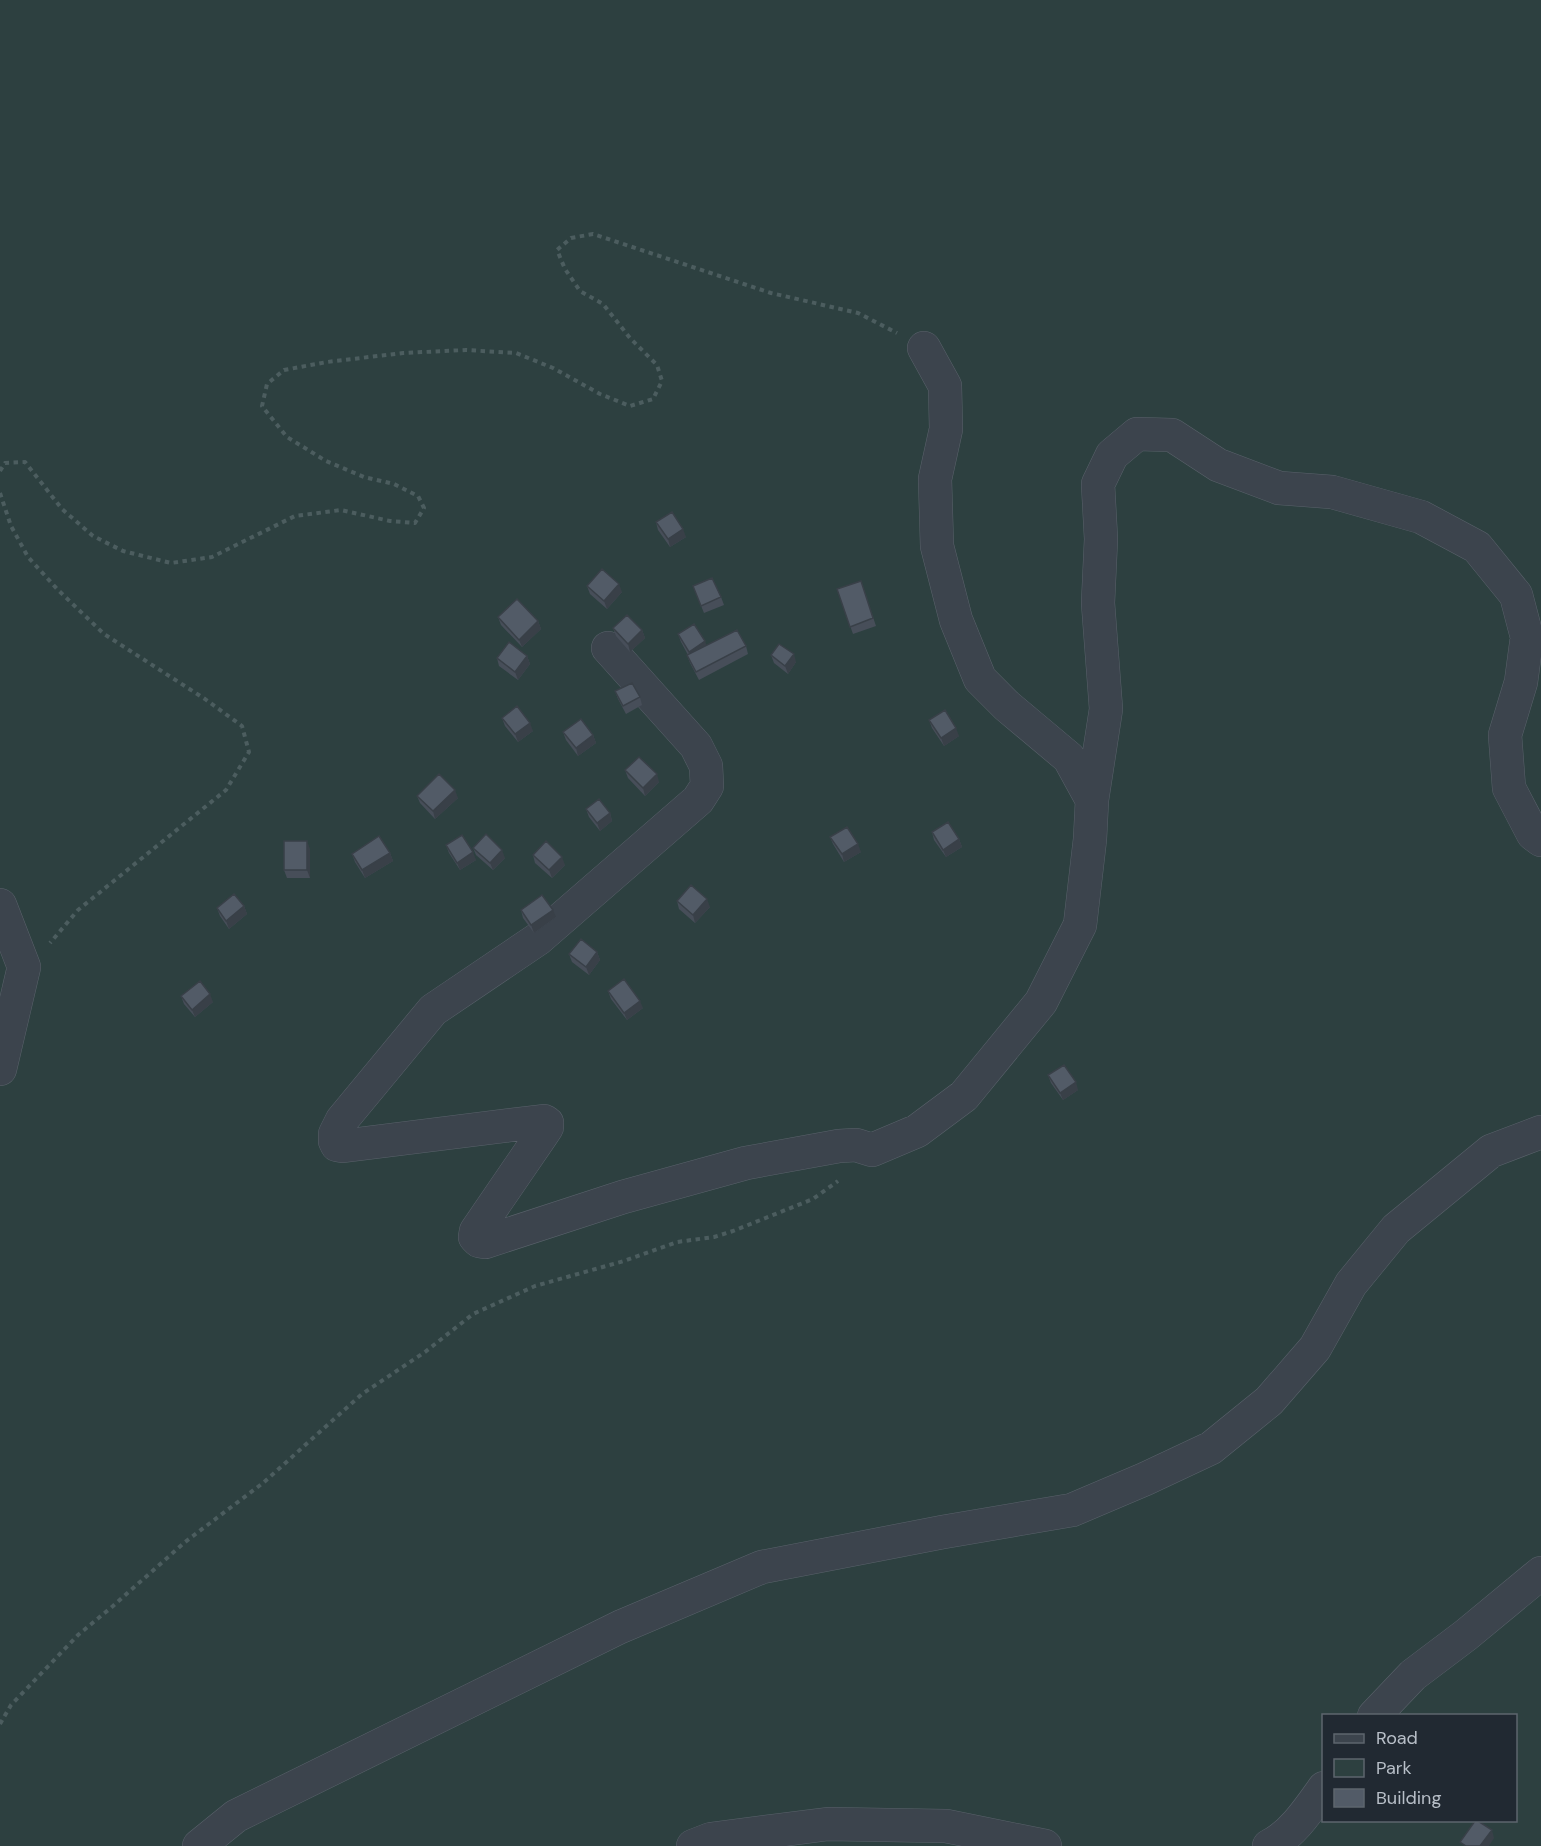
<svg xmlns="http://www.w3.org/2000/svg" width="1541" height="1846" viewBox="0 0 1541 1846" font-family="'DM Sans',sans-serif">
<rect width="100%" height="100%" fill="#28323d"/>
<path fill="#2d4040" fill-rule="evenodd" d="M 0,0 L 1541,0 L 1541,1846 L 0,1846 ZM 1324,1716 L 1516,1716 L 1516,1820 L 1324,1820 Z"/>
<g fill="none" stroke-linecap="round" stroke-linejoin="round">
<defs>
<path id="minor" d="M 924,348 L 945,386 L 946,429 L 935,479 L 937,546 L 956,620 L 980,679 L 1007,706 L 1069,758 L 1092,800
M 608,648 L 696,746 L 706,766 L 707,786 L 698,800 L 538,939 L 433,1010 L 342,1120 L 335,1134 L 335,1141 L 337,1145 L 343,1146 L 544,1121 L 547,1123 L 547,1127 L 541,1136 L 476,1231 L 475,1237 L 479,1241 L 485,1242 L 623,1197 L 746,1163 L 839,1146 L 856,1145 L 872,1150 L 917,1131 L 964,1096 L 1041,1002 L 1080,925 L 1090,839 L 1092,800 L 1106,709 L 1098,603 L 1101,539 L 1098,484 L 1112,455 L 1137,434 L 1172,435 L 1218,465 L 1279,488 L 1332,492 L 1421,517 L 1477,547 L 1516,595 L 1527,637 L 1521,682 L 1505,735 L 1509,788 L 1533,834 L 1541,840
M 0,905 L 24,967 L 0,1069
M 1374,1716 L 1413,1675 L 1466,1635 L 1541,1573
M 199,1846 L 236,1816 L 620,1627 L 762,1567 L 943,1532 L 1072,1510 L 1145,1479 L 1211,1448 L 1269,1401 L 1315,1348 L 1351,1284 L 1396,1229 L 1491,1151 L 1541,1132
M 693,1846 L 711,1839 L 828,1824 L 946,1826 L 1045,1846
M 1269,1846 C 1292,1835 1309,1809 1324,1788"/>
</defs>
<use href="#minor" stroke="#5a626b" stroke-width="34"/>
<path stroke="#4c5d5f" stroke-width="4" stroke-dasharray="4.5 4.5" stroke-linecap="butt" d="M 0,471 L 5,463 L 25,462 L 62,509 L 93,536 L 123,551 L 171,563 L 212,557 L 295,516 L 341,510 L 390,521 L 415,523 L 424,508 L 418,496 L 394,484 L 364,477 L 326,461 L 287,437 L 262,406 L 267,384 L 284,370 L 327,362 L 403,353 L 466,350 L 516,353 L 553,368 L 600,394 L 630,406 L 653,399 L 662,381 L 657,365 L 630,338 L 603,304 L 580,291 L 565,269 L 557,250 L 571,238 L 593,234 L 771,293 L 858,313 L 897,333
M 0,493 L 11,526 L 28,557 L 58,590 L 104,634 L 205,699 L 242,726 L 249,752 L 226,790 L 78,910 L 50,943
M 0,1724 L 11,1705 L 78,1635 L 113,1606 L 185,1542 L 263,1483 L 362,1394 L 425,1352 L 473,1314 L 535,1286 L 624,1261 L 677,1242 L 714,1237 L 733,1231 L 813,1199 L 838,1181"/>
<use href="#minor" stroke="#3c444d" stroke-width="33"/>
</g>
<path fill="#474e59" d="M 656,522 L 686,537 L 670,547 L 658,530 Z
M 861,581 L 876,626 L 853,634 L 837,589 Z
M 587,586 L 622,592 L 607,609 L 590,594 Z
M 693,586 L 721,597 L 724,605 L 704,613 Z
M 498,617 L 538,621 L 541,629 L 522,647 L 501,625 Z
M 613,628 L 642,630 L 645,638 L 630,652 L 616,636 Z
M 678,634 L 706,646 L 746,646 L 748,654 L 699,680 L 690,663 L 687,655 L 688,655 L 681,642 Z
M 771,655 L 796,662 L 788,674 L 774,663 Z
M 527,656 L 530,664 L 518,680 L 499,666 L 497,658 Z
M 615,691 L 640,697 L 642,705 L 626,714 L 618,699 Z
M 502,718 L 533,731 L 518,742 L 505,726 Z
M 929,720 L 959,736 L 944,746 L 932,728 Z
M 563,732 L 593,735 L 596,743 L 578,756 L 566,740 Z
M 625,770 L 659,782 L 645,796 L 628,778 Z
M 417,796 L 458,798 L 435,819 L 420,803 Z
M 586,809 L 610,813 L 612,821 L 600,831 L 589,817 Z
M 932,832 L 959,839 L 962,847 L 946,857 L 934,840 Z
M 830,837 L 861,852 L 844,862 L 833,844 Z
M 446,845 L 476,860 L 460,870 L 449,853 Z
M 473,848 L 505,858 L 493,870 L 476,855 Z
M 310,849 L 310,878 L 287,878 L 284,870 Z
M 390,853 L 393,861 L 365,878 L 355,862 L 352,854 Z
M 533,855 L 565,865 L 552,878 L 535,863 Z
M 677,901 L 710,907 L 695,923 L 679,909 Z
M 244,906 L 247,914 L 229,929 L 220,916 L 217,908 Z
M 521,910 L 556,917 L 534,933 L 523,918 Z
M 597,952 L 600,960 L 589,975 L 572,962 L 569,954 Z
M 608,991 L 643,1008 L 627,1020 L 611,999 Z
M 181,996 L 213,1002 L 195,1017 L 184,1004 Z
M 1048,1075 L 1078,1090 L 1063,1100 L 1051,1083 Z"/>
<path fill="#394048" d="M 683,529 L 686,537 L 670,547 L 668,539 Z
M 619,584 L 622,592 L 607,609 L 604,601 Z
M 538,621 L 541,629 L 522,647 L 519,640 Z
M 642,630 L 645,638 L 630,652 L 628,644 Z
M 705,641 L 708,649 L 692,660 L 689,652 Z
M 794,654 L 796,662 L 788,674 L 785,666 Z
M 527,656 L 530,664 L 518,680 L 515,672 Z
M 530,723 L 533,731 L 518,742 L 515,734 Z
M 956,728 L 959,736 L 944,746 L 941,738 Z
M 593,735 L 596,743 L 578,756 L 576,748 Z
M 657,774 L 659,782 L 645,796 L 643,788 Z
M 455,790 L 458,798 L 435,819 L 433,811 Z
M 610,813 L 612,821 L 600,831 L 597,823 Z
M 959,839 L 962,847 L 946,857 L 943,850 Z
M 307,841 L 310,849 L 310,878 L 307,870 Z
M 858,844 L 861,852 L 844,862 L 842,854 Z
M 502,850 L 505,858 L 493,870 L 490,863 Z
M 473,852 L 476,860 L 460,870 L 457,863 Z
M 390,853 L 393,861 L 365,878 L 362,870 Z
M 562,857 L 565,865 L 552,878 L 549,870 Z
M 707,899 L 710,907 L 695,923 L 693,915 Z
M 244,906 L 247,914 L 229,929 L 226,921 Z
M 553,910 L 556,917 L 534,933 L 531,925 Z
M 597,952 L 600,960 L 589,975 L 586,967 Z
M 210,994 L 213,1002 L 195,1017 L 192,1010 Z
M 640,1001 L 643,1008 L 627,1020 L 624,1013 Z
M 1076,1082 L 1078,1090 L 1063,1100 L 1060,1093 Z
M 1492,1830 L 1494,1838 L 1489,1846 L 1480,1846 Z"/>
<path fill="#525b67" stroke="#394048" stroke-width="1.5" d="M 672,512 L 683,529 L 668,539 L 656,522 Z
M 602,569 L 619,584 L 604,601 L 587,586 Z
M 712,578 L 721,597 L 701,606 L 693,586 Z
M 861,581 L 873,618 L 850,627 L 837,589 Z
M 517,599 L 538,621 L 519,640 L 498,617 Z
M 627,615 L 642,630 L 628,644 L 613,628 Z
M 694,624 L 705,641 L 689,652 L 678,634 Z
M 737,630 L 746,646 L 696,672 L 687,655 Z
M 509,642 L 527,656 L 515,672 L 497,658 Z
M 779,644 L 794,654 L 785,666 L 771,655 Z
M 632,683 L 640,697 L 623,706 L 615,691 Z
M 517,706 L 530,723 L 515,734 L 502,718 Z
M 945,710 L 956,728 L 941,738 L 929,720 Z
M 581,719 L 593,735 L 576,748 L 563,732 Z
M 639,757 L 657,774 L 643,788 L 625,770 Z
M 439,774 L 455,790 L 433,811 L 417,796 Z
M 599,799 L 610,813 L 597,823 L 586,809 Z
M 948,822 L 959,839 L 943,850 L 932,832 Z
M 847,827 L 858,844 L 842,854 L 830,837 Z
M 486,834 L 502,850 L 490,863 L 473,848 Z
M 462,835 L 473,852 L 457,863 L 446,845 Z
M 379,836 L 390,853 L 362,870 L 352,854 Z
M 284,841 L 307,841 L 307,870 L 284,870 Z
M 546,841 L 562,857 L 549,870 L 533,855 Z
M 691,885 L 707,899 L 693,915 L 677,901 Z
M 234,894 L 244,906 L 226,921 L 217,908 Z
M 542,895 L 553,910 L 531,925 L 521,910 Z
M 581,939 L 597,952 L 586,967 L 569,954 Z
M 624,979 L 640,1001 L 624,1013 L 608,991 Z
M 200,981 L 210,994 L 192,1010 L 181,996 Z
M 1064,1065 L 1076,1082 L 1060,1093 L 1048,1075 Z
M 1475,1821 L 1478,1821 L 1492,1830 L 1480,1846 L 1466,1846 L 1460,1842 Z"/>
<rect x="1322" y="1714" width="195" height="108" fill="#212932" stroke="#5d656e" stroke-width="1.5"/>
<rect x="1334" y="1734" width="30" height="9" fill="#3c444d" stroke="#5d656e" stroke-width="1.5"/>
<text x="1376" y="1744" font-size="18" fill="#b8bfc8">Road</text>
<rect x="1334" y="1759" width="30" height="18" fill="#2d4040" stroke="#5d656e" stroke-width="1.5"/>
<text x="1376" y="1774" font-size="18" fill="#b8bfc8">Park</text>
<rect x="1334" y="1789" width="30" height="18" fill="#525b67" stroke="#5d656e" stroke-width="1.5"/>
<text x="1376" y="1804" font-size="18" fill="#b8bfc8">Building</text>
</svg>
